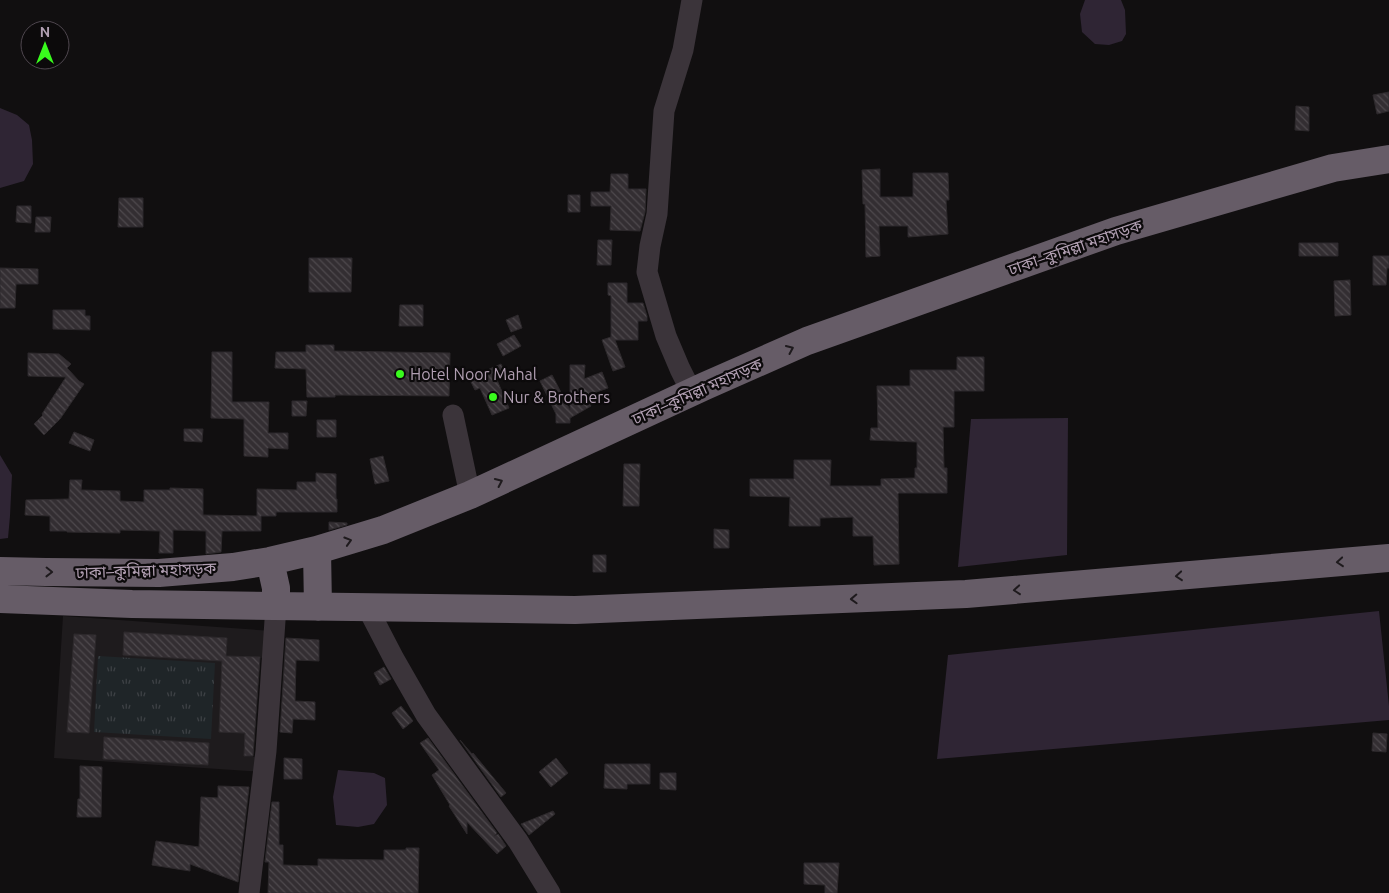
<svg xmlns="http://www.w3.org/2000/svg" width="1389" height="893" viewBox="0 0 1389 893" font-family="Ubuntu,'Noto Sans Bengali',sans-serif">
<defs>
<pattern id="park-tufts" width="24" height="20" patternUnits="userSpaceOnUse" patternTransform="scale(1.25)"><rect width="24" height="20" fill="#1f2528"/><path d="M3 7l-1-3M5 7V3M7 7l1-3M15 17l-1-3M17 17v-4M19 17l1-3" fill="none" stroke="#3d4145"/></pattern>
<pattern id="building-back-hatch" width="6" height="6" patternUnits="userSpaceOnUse" patternTransform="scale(1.25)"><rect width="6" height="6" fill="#332e32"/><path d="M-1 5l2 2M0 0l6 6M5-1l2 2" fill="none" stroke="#4e494d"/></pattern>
</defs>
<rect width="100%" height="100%" fill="#110f10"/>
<path fill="#1e1b1d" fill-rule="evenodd" d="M 63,616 L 272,631 L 262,772 L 54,758 ZM 124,633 L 227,638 L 226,661 L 123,655 ZM 74,634 L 96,636 L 89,733 L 67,731 ZM 249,657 L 267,658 L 263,757 L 244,756 L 246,710 L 219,732 L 221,680 ZM 104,737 L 209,743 L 208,764 L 103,759 Z"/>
<path fill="url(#park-tufts)" d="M 98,656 L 215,663 L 211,739 L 94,732 Z"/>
<path fill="#2f2534" d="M 1085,0 L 1121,0 L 1125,10 L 1126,34 L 1122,41 L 1109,45 L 1095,44 L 1082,32 L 1080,14 Z
M 0,108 L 17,115 L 29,125 L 32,140 L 33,164 L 24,181 L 0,188 Z
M 1068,418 L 1067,555 L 958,567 L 971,419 Z
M 0,455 L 12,475 L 10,516 L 8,538 L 0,539 Z
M 1379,611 L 1389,706 L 1389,720 L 937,759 L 948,655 Z
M 338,770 L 374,773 L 385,778 L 387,805 L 374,824 L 358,827 L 336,825 L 333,797 Z"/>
<path fill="url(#building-back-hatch)" stroke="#2d292c" d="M 1389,92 L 1389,111 L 1377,114 L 1373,95 Z
M 1296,106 L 1309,107 L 1309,131 L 1295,130 Z
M 880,169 L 880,197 L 913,197 L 913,173 L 948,173 L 949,200 L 946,200 L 948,234 L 908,237 L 908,226 L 879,226 L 880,256 L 866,257 L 865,204 L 863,204 L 862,170 Z
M 611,174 L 628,174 L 628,189 L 646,189 L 645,212 L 640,231 L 610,230 L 611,206 L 591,206 L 591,192 L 610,192 Z
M 568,195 L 580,195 L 580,212 L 568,212 Z
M 119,198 L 143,198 L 143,227 L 118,227 Z
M 17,206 L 31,206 L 31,223 L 16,222 Z
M 36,217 L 51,217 L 50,232 L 35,232 Z
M 598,240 L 612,240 L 611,265 L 597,265 Z
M 1299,243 L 1338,243 L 1338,256 L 1299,256 Z
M 1373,256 L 1389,256 L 1389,268 L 1387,268 L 1386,285 L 1373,285 Z
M 309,258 L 352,258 L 351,292 L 309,292 Z
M 0,268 L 38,269 L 38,284 L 16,284 L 15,308 L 0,308 Z
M 1350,280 L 1351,315 L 1335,316 L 1334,281 Z
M 608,283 L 627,283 L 627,303 L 643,303 L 647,316 L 647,321 L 638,321 L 638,340 L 615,340 L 625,367 L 613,371 L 602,340 L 611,337 L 611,296 L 608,295 Z
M 400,305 L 423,305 L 423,326 L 399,326 Z
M 53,310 L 85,310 L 85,316 L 90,316 L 90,330 L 53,329 Z
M 518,315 L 522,328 L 511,332 L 506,320 Z
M 514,335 L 521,346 L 503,356 L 497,344 Z
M 306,345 L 334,345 L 334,351 L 450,353 L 449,396 L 335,395 L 335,397 L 307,397 L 306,369 L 275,368 L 276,352 L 306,352 Z
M 212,352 L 232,352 L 232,402 L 269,402 L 268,433 L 288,433 L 288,449 L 268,448 L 268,457 L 244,456 L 244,419 L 211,418 Z
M 28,353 L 59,354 L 71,364 L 67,368 L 79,381 L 84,384 L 60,419 L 44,435 L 34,424 L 43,415 L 42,414 L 66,377 L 28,376 Z
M 957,357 L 984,357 L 984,391 L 954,391 L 954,427 L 943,427 L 944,468 L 947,468 L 947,493 L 899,493 L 898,494 L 899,564 L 874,565 L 873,536 L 853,536 L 853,517 L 820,518 L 820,526 L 789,526 L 790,497 L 750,496 L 750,479 L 794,479 L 794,460 L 831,460 L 830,486 L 881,486 L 881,479 L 915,478 L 915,468 L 917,468 L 917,442 L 870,440 L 871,428 L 878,428 L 877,386 L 910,386 L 910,370 L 957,370 Z
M 501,364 L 507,376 L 497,380 L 509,408 L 492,415 L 480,388 L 475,390 L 469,378 Z
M 570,365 L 585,365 L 584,379 L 602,372 L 608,388 L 585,396 L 591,406 L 570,418 L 570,423 L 556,423 L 556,414 L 540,381 L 552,375 L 570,410 Z
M 292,401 L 307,401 L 306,416 L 292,416 Z
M 317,420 L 336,420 L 336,437 L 317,437 Z
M 184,429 L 203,429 L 202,442 L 184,441 Z
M 74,432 L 94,440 L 90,451 L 69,443 Z
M 383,456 L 389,481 L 375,484 L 370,459 Z
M 624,464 L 640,464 L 639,506 L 623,506 Z
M 316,473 L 336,474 L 336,499 L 337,499 L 337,512 L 276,512 L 276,516 L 261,516 L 261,531 L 222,531 L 221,552 L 206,554 L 206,531 L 173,530 L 173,553 L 159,553 L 160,531 L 120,530 L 120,533 L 67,532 L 67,531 L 50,531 L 50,516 L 25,515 L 26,500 L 69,499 L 70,480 L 82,480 L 81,490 L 120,491 L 120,501 L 144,502 L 144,490 L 170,490 L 170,488 L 203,489 L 203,515 L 257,516 L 257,489 L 297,490 L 297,482 L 316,482 Z
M 329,522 L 347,523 L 347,525 L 329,530 Z
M 714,529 L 729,530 L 729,548 L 714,548 Z
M 593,555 L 606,555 L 606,572 L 593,572 Z
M 124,632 L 227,638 L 226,656 L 260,657 L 253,756 L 244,756 L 245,733 L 219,732 L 222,661 L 123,655 Z
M 74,634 L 96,635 L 89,733 L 67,732 Z
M 286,638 L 319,640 L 319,661 L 296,660 L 295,701 L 315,702 L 315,720 L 293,719 L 292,733 L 280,732 Z
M 384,667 L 391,679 L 380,685 L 374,673 Z
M 401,706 L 413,721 L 403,729 L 392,713 Z
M 1373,733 L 1387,734 L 1386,752 L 1372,751 Z
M 104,737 L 209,743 L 208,765 L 103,759 Z
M 428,738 L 497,833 L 494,836 L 498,834 L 506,846 L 497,854 L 467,822 L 467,834 L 449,806 L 450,805 L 432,775 L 439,770 L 420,743 Z
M 460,740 L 472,754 L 473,753 L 506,793 L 501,797 Z
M 284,758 L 302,759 L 302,779 L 284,779 Z
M 556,758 L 568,773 L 551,787 L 539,772 Z
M 605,764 L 650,764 L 650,784 L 627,784 L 627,789 L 604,788 Z
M 80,766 L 102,767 L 101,817 L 77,817 L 78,799 L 80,799 Z
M 660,773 L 676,773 L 676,790 L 660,789 Z
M 218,786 L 249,787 L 238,882 L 190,864 L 190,871 L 152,865 L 156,841 L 199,847 L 201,797 L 218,798 Z
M 272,802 L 279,802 L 279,845 L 283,845 L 283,865 L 318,866 L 318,859 L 384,860 L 384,850 L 406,850 L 406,848 L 419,848 L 418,893 L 268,893 L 269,862 L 265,862 Z
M 553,811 L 555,814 L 529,835 L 521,824 Z
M 804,863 L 839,863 L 837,893 L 825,893 L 825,885 L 804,884 Z"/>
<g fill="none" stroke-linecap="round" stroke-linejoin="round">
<path stroke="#3b343a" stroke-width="21" d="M 692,393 L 680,369 L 666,336 L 647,272 L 650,246 L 657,214 L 664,111 L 683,50 L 692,0
M 453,415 L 470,495
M 367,607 L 394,659 L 426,715 L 518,841 L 550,893
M 249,893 L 266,751 L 276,606"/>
<path stroke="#665c67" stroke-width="28" d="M 317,550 L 318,607
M 270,561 L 276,588 L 276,606
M 0,571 L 46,572 L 159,573 L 233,567 L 270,561 L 317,550 L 383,530 L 470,495 L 705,386 L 807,341 L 1116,231 L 1333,168 L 1389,159
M 0,599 L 132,604 L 575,610 L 966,594 L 1389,558"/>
</g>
<defs><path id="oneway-chevron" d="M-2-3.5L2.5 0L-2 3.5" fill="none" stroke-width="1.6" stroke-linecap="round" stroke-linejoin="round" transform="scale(1.25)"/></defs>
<g stroke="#1e1a1d">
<use href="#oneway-chevron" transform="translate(790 349) rotate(-24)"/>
<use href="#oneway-chevron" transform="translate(499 482) rotate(-25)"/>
<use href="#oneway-chevron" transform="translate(348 541) rotate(-17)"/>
<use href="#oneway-chevron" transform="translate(1340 562) rotate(175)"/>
<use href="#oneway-chevron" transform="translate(49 572) rotate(1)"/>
<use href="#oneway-chevron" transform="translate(1179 576) rotate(175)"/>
<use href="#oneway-chevron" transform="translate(1017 590) rotate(175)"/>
<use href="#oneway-chevron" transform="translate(854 599) rotate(178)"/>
</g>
<g fill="#39fb1d" stroke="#0c0a0b" stroke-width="2">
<circle cx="400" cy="374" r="5"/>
<circle cx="493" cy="397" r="5"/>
</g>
<g text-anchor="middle" stroke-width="4.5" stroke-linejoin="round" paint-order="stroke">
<g font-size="16" fill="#b19fb2" stroke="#0c0a0b">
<text transform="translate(1075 247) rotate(-19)" y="6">ঢাকা–কুমিল্লা মহাসড়ক</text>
<text transform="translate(697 391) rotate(-24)" y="6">ঢাকা–কুমিল্লা মহাসড়ক</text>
<text transform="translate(146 570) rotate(-2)" y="6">ঢাকা–কুমিল্লা মহাসড়ক</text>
</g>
<g font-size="16" fill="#b19fb2" stroke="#0c0a0b" text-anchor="start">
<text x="410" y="380">Hotel Noor Mahal</text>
<text x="503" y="403">Nur &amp; Brothers</text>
</g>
</g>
<g transform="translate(45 45)"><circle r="24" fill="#0c0a0b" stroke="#4e464e"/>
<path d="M0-4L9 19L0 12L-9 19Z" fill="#39fb1d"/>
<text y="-8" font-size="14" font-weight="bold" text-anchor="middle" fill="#b19fb2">N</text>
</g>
</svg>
